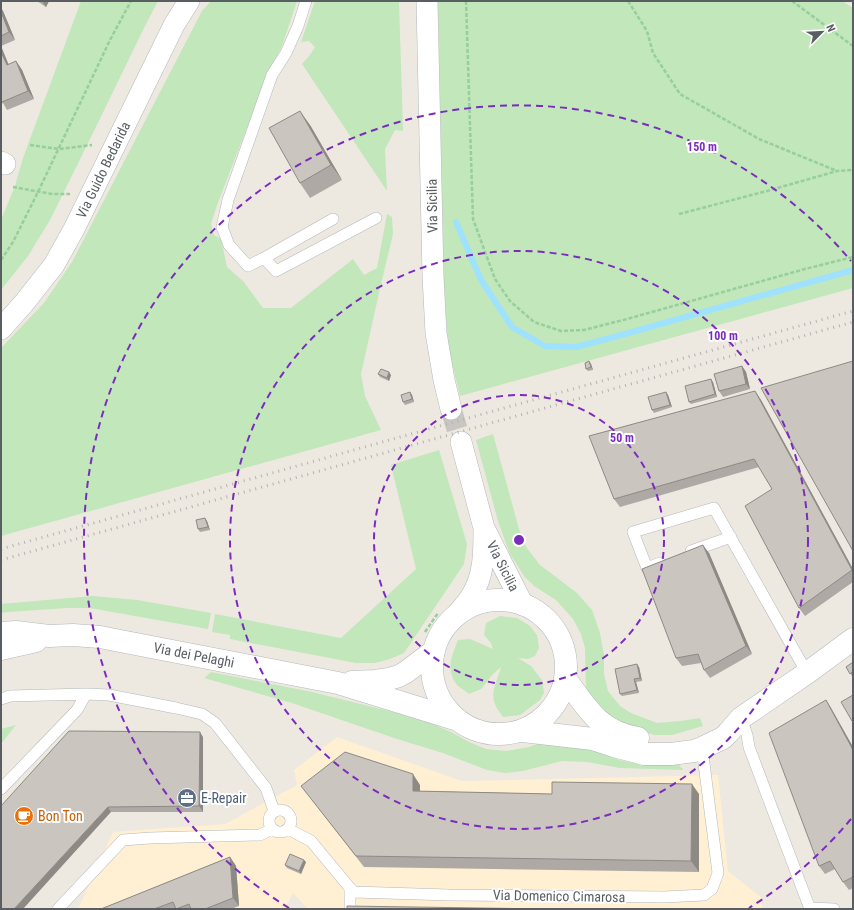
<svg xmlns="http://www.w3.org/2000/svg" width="854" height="910" viewBox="0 0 854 910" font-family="'Roboto Condensed',sans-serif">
<rect width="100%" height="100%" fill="#ede9e0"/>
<path fill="#ffefd3" d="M 337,737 L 462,781 L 718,775 L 728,871 L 762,898 L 762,909 L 308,909 L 293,893 L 285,909 L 78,909 L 113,832 L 225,824 L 297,785 L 294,770 Z"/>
<path fill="#c1e7ba" d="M 81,1 L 158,1 L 144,28 L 92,135 L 50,220 L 28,256 L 1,290 L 1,220 L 15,186 L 23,158 Z
M 211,1 L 297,1 L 282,46 L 269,71 L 217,205 L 211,224 L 214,235 L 221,239 L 227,267 L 243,281 L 263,308 L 291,308 L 353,259 L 364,275 L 377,268 L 387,214 L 392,217 L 393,234 L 381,284 L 361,374 L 365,396 L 381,430 L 1,536 L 1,348 L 44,303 L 72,262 L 202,11 Z
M 315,1 L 399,1 L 403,131 L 395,130 L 385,149 L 387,191 L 302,64 L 310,55 L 315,47 L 309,41 L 301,42 Z
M 438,1 L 842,1 L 853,8 L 853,288 L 460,396 L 448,346 L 444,284 Z
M 493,434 L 519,529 L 526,547 L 540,565 L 577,593 L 592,610 L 600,633 L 604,655 L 604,674 L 608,691 L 620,706 L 631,713 L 657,723 L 681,721 L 700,718 L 703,726 L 672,735 L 655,735 L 641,731 L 609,718 L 591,698 L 586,687 L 585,648 L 581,634 L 573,619 L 556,600 L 534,586 L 524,576 L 509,552 L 498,521 L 476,440 Z
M 439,450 L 467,544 L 464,564 L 404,653 L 390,659 L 375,663 L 356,663 L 230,639 L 230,635 L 212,632 L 215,614 L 341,638 L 416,569 L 391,465 Z
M 93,596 L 137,600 L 211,613 L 208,629 L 90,608 L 68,608 L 8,612 L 1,613 L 1,604 Z
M 500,616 L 517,618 L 530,626 L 537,635 L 539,648 L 535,656 L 528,659 L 518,658 L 531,666 L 542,680 L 544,693 L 540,700 L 520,715 L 503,717 C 486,696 495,689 501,667 L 493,674 L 481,689 L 469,694 C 466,691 460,688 457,685 C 445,669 452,656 458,640 L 470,639 L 493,649 L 491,643 L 484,635 L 486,623 Z
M 211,672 L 312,692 L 421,719 L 451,732 L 469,742 L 486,749 L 506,751 L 529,747 L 540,743 L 596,749 L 619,760 L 643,765 L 678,764 L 684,770 L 620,768 L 587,762 L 562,761 L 523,771 L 505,773 L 487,770 L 443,753 L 397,739 L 292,703 L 204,678 Z
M 16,725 L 1,744 L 1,729 Z"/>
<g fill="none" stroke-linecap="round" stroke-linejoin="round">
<path stroke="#9ee2ff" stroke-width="6" d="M 456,222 L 481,280 L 512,327 L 545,346 L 576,347 L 625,334 L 853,270"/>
<path stroke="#c8c6c0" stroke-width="21" stroke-dasharray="21 10" stroke-linecap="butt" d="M 451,409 L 461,442"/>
<defs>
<path id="service" d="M 306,1 L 298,26 L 286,53 L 272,75 L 228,200 L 222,227 L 229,245 L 248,266 L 264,258 L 276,271 L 376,218
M 264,258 L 333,219
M 691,551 L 731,537
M 660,563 L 647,568 L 633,532 L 714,508 L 807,673
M 1,699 L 10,696 L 86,694 L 109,695 L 176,708 L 202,714 L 215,723 L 266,788 L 274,811
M 741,718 L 747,735 L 749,747 L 810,909
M 1,789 L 77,710 L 86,694
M269 821a11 11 0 1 1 22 0a11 11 0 1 1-22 0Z
M 288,829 L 311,841 L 350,888 L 354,892 L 449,895 L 664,897 L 704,895 L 712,889 L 718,873 L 702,748
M 810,908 L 834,909
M 58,909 L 123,840 L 150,838 L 260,835 L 272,829
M 350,909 L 350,888"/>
<path id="minor" d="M 427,1 L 433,276 L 436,333 L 444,380 L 451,409
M 1,162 L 5,164
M 1,329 L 24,303 L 54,265 L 74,229 L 174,25 L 189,1
M 461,442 L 484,528 L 523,605
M 458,613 C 463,607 468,602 472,595 C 484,575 484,553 484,530"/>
<path id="tertiary" d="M432 667a67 67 0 1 1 134 0a67 67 0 1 1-134 0Z
M 1,633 L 16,632 L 49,636 L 73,635 L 100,637 L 115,640 L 338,683 L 458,720
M 1,649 L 36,641
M 565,678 C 586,707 599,732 638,738
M 352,682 L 375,681 L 389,679 L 399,676 L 406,672 L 434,651
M 523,731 L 593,739 L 614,746 L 644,754 L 671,754 L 694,751 L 702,748 L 723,738 L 728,733 L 741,718 L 807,673 L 853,639"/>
</defs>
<use href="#service" stroke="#b3b8bc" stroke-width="12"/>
<use href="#minor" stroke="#b3b8bc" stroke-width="22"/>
<use href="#tertiary" stroke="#b3b8bc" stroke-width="23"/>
<path stroke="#96ce9d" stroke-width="2.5" stroke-dasharray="4 2" stroke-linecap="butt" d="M 466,1 L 473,219 L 495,279 L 510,301 L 534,322 L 561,331 L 584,330 L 627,319 L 805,269 L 853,257
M 628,1 L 647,31 L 653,53 L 680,94 L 759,139 L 837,171
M 792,1 L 853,46
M 30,145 L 59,149 L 92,145
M 13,187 L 52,194 L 70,194
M 679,214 L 767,191 L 837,171 L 853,170
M 1,260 L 13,242 L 38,192 L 110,40 L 131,1
M 425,632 L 438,613"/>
<use href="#service" stroke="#fff" stroke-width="11"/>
<use href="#minor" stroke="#fff" stroke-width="21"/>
<use href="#tertiary" stroke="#fff" stroke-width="22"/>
<path stroke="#b2b3b3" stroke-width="3" stroke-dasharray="1 5" stroke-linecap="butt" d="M 1,549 L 436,427 L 853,311
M 1,560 L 853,322"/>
</g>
<path fill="#aea9a4" d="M 37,1 L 49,1 L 46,7 Z
M 1,8 L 3,11 L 15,40 L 1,46 Z
M 1,46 L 9,65 L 16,61 L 22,70 L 34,99 L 7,110 L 3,103 L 1,104 Z
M 310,125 L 342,180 L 310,198 L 300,183 Z
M 589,361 L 591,364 L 593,370 L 588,371 L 586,369 Z
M 742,366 L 746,372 L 750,389 L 723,397 L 719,391 Z
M 378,374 L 391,375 L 389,381 L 380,377 Z
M 713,382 L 717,397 L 691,404 L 689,402 Z
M 755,391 L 761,400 L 853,569 L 853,582 L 805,616 L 799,608 L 772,489 L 759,467 L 620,507 L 614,499 Z
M 410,392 L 412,395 L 414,402 L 405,405 L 403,402 Z
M 666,392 L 668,395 L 672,407 L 654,413 L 652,410 Z
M 207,521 L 210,530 L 200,532 L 198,529 Z
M 709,553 L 752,654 L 710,678 L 704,670 L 701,663 L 682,666 L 676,658 Z
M 853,662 L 853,675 L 852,676 L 846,667 Z
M 639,667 L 642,681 L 636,682 L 639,693 L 622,696 L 620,694 Z
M 826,700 L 831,708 L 853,747 L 853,888 L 849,890 L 843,882 L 835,869 L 825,874 L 819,866 Z
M 203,737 L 203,812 L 111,812 L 1,806 Z
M 420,785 L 420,791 L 552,794 L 699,794 L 699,872 L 364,867 L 309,796 L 301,786 Z
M 230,857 L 236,866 L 239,906 L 231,909 L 101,909 Z
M 306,862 L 301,874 L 287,868 L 285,865 Z"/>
<path fill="#8d8a86" d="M 42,1 L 49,1 L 46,7 Z
M 1,8 L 3,11 L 15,40 L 9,32 L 1,12 Z
M 1,46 L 12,74 L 7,65 L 1,52 Z
M 16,61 L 22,70 L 34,99 L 28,91 Z
M 300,111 L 310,125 L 342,180 L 331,165 Z
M 589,361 L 591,364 L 593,370 L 591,367 Z
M 742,366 L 746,372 L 750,389 L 746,384 Z
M 389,372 L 391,375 L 389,381 L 387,378 Z
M 711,379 L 713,382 L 717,397 L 715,394 Z
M 755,391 L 761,400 L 853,569 L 853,571 Z
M 410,392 L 412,395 L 414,402 L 412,399 Z
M 666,392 L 668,395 L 672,407 L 670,405 Z
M 205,518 L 207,521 L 210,530 L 208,527 Z
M 703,545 L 709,553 L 752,654 L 746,646 Z
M 637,664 L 639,667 L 642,681 L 640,678 Z
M 634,679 L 636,682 L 639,693 L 637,690 Z
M 826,700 L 831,708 L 853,747 L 853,750 Z
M 200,732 L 203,737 L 203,812 L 199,806 Z
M 413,774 L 420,785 L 420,802 L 413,791 Z
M 692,784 L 699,794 L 699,872 L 691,861 Z
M 108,807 L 111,812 L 23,909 L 14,909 Z
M 230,857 L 236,866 L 239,906 L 233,898 Z
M 304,860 L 306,862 L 301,874 L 299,871 Z"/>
<path fill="#cac5bf" stroke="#8d8a86" d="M 1,12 L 9,32 L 1,36 Z
M 1,52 L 7,65 L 16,61 L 28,91 L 2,102 L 1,100 Z
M 300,111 L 331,165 L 300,183 L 269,128 Z
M 589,361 L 591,367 L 586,369 L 585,363 Z
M 853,361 L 853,551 L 761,388 Z
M 742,366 L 746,384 L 719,391 L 714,374 Z
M 381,369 L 389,372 L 387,378 L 378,374 Z
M 711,379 L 715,394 L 689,402 L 685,386 Z
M 755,391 L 852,570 L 799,608 L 745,506 L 772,489 L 754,459 L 614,499 L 589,436 Z
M 410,392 L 412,399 L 403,402 L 401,395 Z
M 666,392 L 670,405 L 652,410 L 648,397 Z
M 205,518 L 208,527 L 198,529 L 196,520 Z
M 703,545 L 746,646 L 704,670 L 698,654 L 676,658 L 642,569 Z
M 853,662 L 853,671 L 850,674 L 846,667 Z
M 637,664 L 640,678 L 634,679 L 637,690 L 620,694 L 615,669 Z
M 853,695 L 853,721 L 852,721 L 841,702 Z
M 826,700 L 853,750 L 853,877 L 843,882 L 830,861 L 819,866 L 769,733 Z
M 69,731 L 200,732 L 199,806 L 108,807 L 14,909 L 1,909 L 1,806 Z
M 345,752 L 413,774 L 413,791 L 552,794 L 552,782 L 692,784 L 691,861 L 356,856 L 301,786 Z
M 290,854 L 304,860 L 299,871 L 285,865 Z
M 230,857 L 233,898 L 205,909 L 191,909 L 189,904 L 176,909 L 173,902 L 154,909 L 101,909 Z
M 347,906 L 547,909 L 347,909 Z"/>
<g fill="none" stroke="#7b2cbf" stroke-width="2" stroke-dasharray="7 5">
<circle cx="519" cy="540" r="145"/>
<circle cx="519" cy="540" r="289"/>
<path d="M851 819A434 434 0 0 1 749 908M289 908A434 434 0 1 1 851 261"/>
</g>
<defs>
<symbol id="office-disc" viewBox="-11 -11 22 22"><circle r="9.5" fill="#5c6f8a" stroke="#fff"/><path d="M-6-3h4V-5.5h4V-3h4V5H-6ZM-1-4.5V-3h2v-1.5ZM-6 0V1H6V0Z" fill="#fff"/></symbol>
<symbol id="cafe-disc" viewBox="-11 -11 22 22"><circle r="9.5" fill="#e8710a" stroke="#fff"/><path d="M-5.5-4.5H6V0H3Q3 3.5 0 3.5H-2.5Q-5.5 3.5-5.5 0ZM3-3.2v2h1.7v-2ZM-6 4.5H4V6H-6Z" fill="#fff"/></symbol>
</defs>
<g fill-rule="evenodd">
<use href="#office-disc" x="176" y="787" width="22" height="22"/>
<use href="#cafe-disc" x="13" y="805" width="22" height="22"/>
</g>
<g text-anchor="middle" stroke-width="4" stroke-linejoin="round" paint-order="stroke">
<g font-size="14" fill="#595e62" stroke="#fff">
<text transform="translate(103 170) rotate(-64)" y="5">Via Guido Bedarida</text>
<text transform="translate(432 206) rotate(-91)" y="5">Via Sicilia</text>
<text transform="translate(503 566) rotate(63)" y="5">Via Sicilia</text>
<text transform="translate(194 655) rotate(11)" y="5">Via dei Pelaghi</text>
<text transform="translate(559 896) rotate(1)" y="5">Via Domenico Cimarosa</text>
</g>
<g font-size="14" fill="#4e5e75" stroke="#fff" text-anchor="start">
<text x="201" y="803">E-Repair</text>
</g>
<g font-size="14" fill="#c56008" stroke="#fff" text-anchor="start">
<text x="38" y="821">Bon Ton</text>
</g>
</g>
<circle cx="519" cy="540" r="6" fill="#7b2cbf" stroke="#fff" stroke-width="2"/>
<g font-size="12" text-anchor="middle" font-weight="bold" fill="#7b2cbf" stroke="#fff" stroke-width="4" stroke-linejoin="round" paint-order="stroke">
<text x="702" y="151">150 m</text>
<text x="723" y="340">100 m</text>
<text x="622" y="442">50 m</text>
</g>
<rect width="854" height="910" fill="none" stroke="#595e62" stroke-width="4"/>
<g transform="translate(822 32) rotate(66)" stroke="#ffffff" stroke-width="3" paint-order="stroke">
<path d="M0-3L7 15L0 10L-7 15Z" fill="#595e62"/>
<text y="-6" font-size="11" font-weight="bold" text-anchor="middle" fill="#595e62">N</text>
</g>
</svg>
